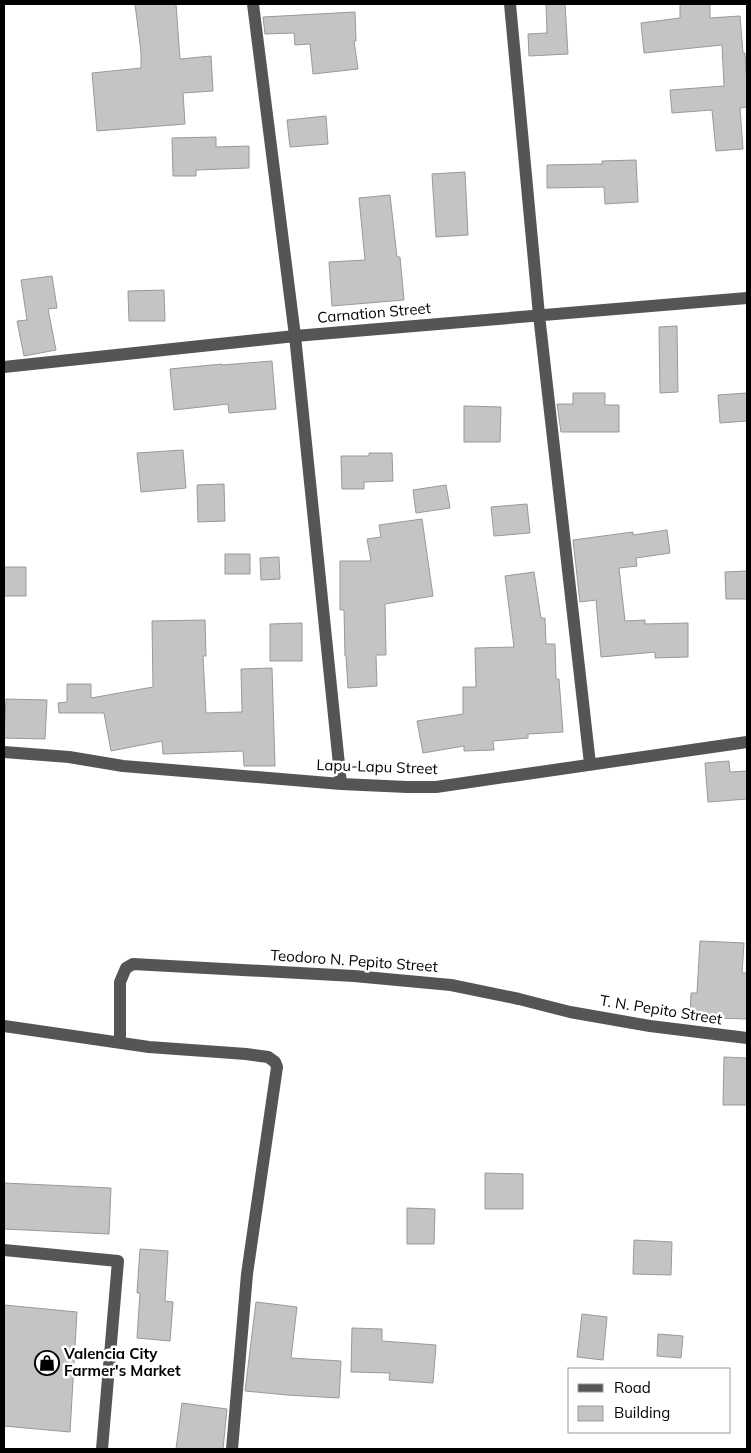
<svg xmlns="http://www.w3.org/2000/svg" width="751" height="1453" viewBox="0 0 751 1453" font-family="Mulish,sans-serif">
<rect width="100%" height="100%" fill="#fff"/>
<path fill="#c4c4c4" stroke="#999" d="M 135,4 L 176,4 L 180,59 L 211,56 L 213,91 L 183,93 L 185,124 L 97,131 L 92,73 L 141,68 L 141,52 Z
M 546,4 L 565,4 L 568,54 L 529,56 L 528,34 L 547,33 Z
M 680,4 L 710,4 L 710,18 L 740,16 L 743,53 L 745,53 L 747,87 L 747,107 L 740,108 L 743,149 L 716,151 L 712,110 L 672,113 L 670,90 L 724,86 L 722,45 L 644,53 L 641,23 L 680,18 Z
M 355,12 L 356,41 L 354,41 L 358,69 L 313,74 L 310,44 L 295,45 L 294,33 L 265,34 L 263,17 Z
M 326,116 L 328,144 L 290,147 L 287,120 Z
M 216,137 L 216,147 L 249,146 L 249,168 L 196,170 L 196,176 L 173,176 L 172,138 Z
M 636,160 L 638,202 L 605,204 L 604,187 L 547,188 L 547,165 L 602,164 L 602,161 Z
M 465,172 L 468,235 L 436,237 L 432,174 Z
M 390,195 L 397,257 L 400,257 L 404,300 L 332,306 L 329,262 L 365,260 L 359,198 Z
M 52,276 L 57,308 L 48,309 L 56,350 L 24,356 L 17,321 L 27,320 L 21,280 Z
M 164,290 L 165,321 L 129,321 L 128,291 Z
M 677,326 L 678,392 L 660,393 L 659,327 Z
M 272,361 L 276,409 L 229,413 L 228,404 L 174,410 L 170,369 L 222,364 L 222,365 Z
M 573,393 L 605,393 L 605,405 L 619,405 L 619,432 L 561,432 L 557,404 L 573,404 Z
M 747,393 L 747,421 L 720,423 L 718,395 Z
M 464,406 L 501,407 L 500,442 L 464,442 Z
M 183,450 L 186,488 L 141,492 L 137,453 Z
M 369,453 L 392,453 L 393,481 L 364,482 L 364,489 L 342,489 L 341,456 L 369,456 Z
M 224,484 L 225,521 L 198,522 L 197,485 Z
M 446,485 L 450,508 L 416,513 L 413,490 Z
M 527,504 L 530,533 L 494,536 L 491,507 Z
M 422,519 L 433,596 L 385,604 L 386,655 L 376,655 L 377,686 L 348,688 L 346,656 L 345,656 L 344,610 L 340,610 L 340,561 L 371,561 L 367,539 L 381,537 L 379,525 Z
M 667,530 L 670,553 L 636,558 L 637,566 L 619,568 L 625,621 L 645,620 L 645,624 L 688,623 L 688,657 L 655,658 L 655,652 L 601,657 L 596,600 L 580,602 L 573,540 L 633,532 L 633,535 Z
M 225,554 L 250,554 L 250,574 L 225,574 Z
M 279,557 L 280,579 L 261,580 L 260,558 Z
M 4,567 L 26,567 L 26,596 L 4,596 Z
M 747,571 L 747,599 L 726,599 L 725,572 Z
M 534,572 L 541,618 L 545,618 L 546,644 L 555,644 L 556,679 L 559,679 L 563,732 L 528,734 L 528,738 L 493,741 L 494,750 L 464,751 L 464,746 L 423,753 L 417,721 L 463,714 L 463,687 L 476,687 L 475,648 L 514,647 L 505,576 Z
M 205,620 L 206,656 L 203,656 L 206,713 L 242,712 L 241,669 L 272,668 L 275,766 L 244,766 L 243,751 L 163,754 L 162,741 L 111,751 L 104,713 L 59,713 L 58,703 L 67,702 L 67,684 L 91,684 L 91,698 L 153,687 L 152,621 Z
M 302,623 L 302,661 L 270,661 L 270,624 Z
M 6,699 L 47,700 L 45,739 L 4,738 Z
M 729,761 L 730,772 L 747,771 L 747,799 L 708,802 L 705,763 Z
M 700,941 L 744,943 L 742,973 L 747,973 L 747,1019 L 690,1017 L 691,993 L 697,993 Z
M 724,1057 L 747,1058 L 747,1105 L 723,1105 Z
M 485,1173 L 523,1174 L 523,1209 L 485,1209 Z
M 4,1183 L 111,1188 L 109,1234 L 4,1229 Z
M 407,1208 L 435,1209 L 434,1244 L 407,1244 Z
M 634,1240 L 672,1242 L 671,1275 L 633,1274 Z
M 140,1249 L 168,1251 L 165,1301 L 173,1302 L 170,1341 L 137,1338 L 140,1293 L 137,1293 Z
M 256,1302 L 297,1307 L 291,1358 L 341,1361 L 339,1398 L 287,1395 L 245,1391 Z
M 4,1305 L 77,1312 L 70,1432 L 4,1426 Z
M 582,1314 L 607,1317 L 603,1360 L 577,1357 Z
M 352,1328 L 382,1329 L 382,1341 L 436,1345 L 433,1383 L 389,1380 L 390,1373 L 351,1372 Z
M 658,1334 L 683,1336 L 681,1358 L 657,1356 Z
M 182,1403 L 227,1409 L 223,1449 L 176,1449 Z"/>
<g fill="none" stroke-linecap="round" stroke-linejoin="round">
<path stroke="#555" stroke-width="12" d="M 253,4 L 295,336 L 341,784
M 510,4 L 539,315 L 590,764
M 4,367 L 295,336 L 747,298
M 4,752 L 69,757 L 123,766 L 341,784 L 407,787 L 436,787 L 747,742
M 4,1026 L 149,1047 L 246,1054 L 268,1057 L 275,1062 L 277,1067 L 247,1274 L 232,1449
M 120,1043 L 120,982 L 126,968 L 133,964 L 354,976 L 451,985 L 519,999 L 570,1012 L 650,1026 L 747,1038
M 4,1250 L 118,1261 L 102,1449"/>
</g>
<defs>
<symbol id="shop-ring" viewBox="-11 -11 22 22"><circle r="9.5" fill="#fff" stroke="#000" stroke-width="1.5"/><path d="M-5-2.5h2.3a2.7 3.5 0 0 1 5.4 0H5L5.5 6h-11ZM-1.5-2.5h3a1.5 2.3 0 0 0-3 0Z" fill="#000"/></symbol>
</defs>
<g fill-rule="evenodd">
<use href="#shop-ring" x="33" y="1349" width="28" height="28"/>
</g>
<g text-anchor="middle" stroke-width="5" stroke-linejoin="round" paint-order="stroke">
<g font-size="15" fill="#000" stroke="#fff">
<text transform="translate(374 313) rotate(-5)" y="5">Carnation Street</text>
<text transform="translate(377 767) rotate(2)" y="5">Lapu-Lapu Street</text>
<text transform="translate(354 961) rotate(4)" y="5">Teodoro N. Pepito Street</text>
<text transform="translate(661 1010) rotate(9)" y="5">T. N. Pepito Street</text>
</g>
<g font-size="15" font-weight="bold" fill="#000" stroke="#fff" text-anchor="start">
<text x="64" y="1359">Valencia City<tspan x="64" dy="17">Farmer's Market</tspan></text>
</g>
</g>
<rect width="751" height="1453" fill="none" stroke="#000000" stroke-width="10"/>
<rect x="568" y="1368" width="162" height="65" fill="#ffffff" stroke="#999999"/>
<rect x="578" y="1384" width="25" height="8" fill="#555555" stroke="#999999"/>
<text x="614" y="1393" font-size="15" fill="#000000">Road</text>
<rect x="578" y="1406" width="25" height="15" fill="#c4c4c4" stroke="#999999"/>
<text x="614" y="1418" font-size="15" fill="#000000">Building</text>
</svg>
